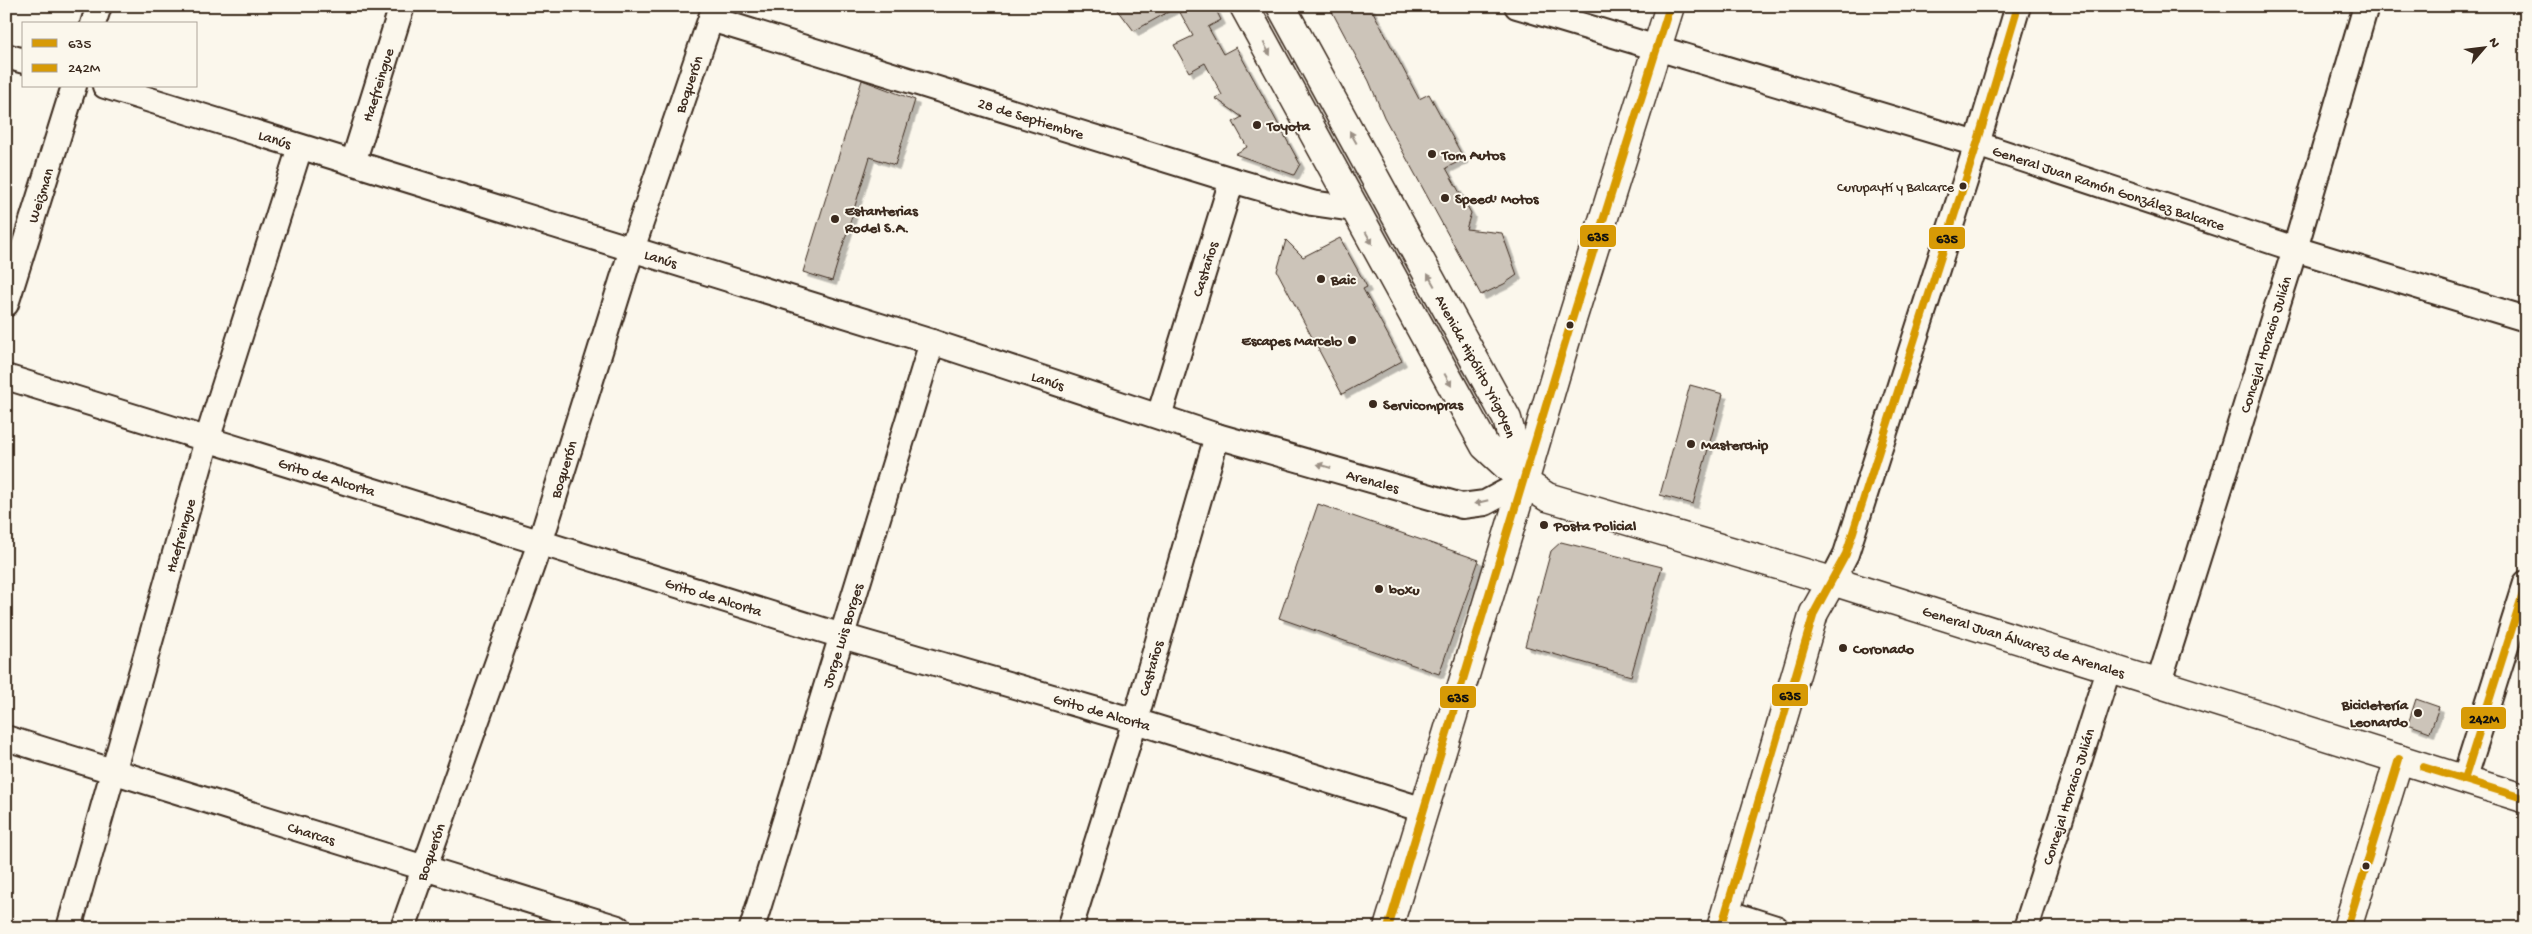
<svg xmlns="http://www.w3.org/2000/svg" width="2532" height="934" viewBox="0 0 2532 934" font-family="'Gochi Hand',sans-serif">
<defs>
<pattern id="green-dots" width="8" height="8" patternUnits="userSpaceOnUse" patternTransform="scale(1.25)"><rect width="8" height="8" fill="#dfd9ce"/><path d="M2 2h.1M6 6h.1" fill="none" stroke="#c0bab0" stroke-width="1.8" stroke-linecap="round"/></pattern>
<filter id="shadow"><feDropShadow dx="4.5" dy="4.5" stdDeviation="0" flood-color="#0004"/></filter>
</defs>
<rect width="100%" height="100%" fill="#fbf7ec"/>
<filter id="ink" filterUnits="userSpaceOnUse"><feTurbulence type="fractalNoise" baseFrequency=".02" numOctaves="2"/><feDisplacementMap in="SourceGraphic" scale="10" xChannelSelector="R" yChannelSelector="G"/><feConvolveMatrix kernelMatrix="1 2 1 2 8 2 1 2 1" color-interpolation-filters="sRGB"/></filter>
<g filter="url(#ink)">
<path fill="url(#green-dots)" stroke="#8d8276" d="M 1261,6 L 1269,6 L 1484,403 L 1478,406 Z"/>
<path fill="#ccc4b9" stroke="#3b2a1e" filter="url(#shadow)" d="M 1115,6 L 1214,6 L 1221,20 L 1208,27 L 1223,54 L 1236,47 L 1300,164 L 1294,175 L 1235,154 L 1247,147 L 1233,122 L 1242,117 L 1215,98 L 1222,95 L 1205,63 L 1189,72 L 1174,45 L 1193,36 L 1177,7 L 1134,31 Z
M 1329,6 L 1370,6 L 1419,99 L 1429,94 L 1464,159 L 1446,168 L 1471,213 L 1466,229 L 1502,233 L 1517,275 L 1504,284 L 1481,295 L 1384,117 L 1369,81 Z
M 862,80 L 915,100 L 895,165 L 870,157 L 832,281 L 803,272 Z
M 1340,238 L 1367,287 L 1363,289 L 1402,361 L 1342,394 L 1277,271 L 1286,240 L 1303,257 Z
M 1690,385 L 1723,394 L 1693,504 L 1660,495 Z
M 1318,504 L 1479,560 L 1439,674 L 1279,618 Z
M 1561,542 L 1662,567 L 1631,676 L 1525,646 L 1551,551 Z
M 2416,699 L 2439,707 L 2430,732 L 2408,724 Z"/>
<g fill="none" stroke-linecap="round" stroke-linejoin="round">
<defs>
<g id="street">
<path id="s1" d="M 1517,6 L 1977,144 L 2295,249 L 2526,319"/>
<path id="s2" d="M 711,19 L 1232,180 L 1312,203 L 1353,209"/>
<path d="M 93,24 L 99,6"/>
<path d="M 6,56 L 24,61"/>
<path id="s3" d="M 105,86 L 932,342 L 1217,436 L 1462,506 L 1485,503 L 1524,482"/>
<path id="s4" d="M 353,163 L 402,6"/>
<path id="s5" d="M 6,304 L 74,86"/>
<path id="s6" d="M 6,377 L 842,636 L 1135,721 L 1424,810"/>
<path id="s7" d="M 1159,416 L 1232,180"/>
<path d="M 1832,581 L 1846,554 L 1977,144 L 2018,6"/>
<path id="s8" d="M 2159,682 L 2295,249 L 2366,6"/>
<path id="s9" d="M 6,738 L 618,928"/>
<path d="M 2464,780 L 2526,583"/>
<path d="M 1725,912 L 1776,928"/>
<path id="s10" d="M 69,928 L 207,440 L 300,147"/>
<path id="s11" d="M 403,928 L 540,543 L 632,249 L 715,6"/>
<path id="s12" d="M 752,928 L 932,342"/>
<path id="s13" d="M 1070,928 L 1135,721 L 1217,436"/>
<path id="s14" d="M 2026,928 L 2109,667"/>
</g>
<g id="secondary">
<path d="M 1524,482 L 1570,326 L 1670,6"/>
<path id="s15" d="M 1832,581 L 2526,799"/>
<path d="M 2347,928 L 2399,759"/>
</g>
<g id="primary">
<path d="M 1244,6 L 1485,446 L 1524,482 L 1547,497 L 1832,581 L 1814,613 L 1721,928"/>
<path id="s16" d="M 1281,6 L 1507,419 L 1524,482"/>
<path d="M 1388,928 L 1524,482"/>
</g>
</defs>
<use href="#street" stroke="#3b2a1e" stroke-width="28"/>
<use href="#secondary" stroke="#3b2a1e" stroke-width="31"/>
<use href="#primary" stroke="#3b2a1e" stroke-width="31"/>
<use href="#street" stroke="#fbf7ec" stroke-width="24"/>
<use href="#secondary" stroke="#fbf7ec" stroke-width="28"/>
<use href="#primary" stroke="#fbf7ec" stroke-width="28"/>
<defs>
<path id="bus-1" d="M 1388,928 L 1570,326 L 1670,6
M 1721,928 L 1814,613 L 1846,554 L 1977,144 L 2018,6"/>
<path id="bus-2" d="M 2423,767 L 2526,799
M 2464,780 L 2526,584
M 2347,928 L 2399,759"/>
</defs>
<use href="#bus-1" stroke="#fbf7ec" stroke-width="11"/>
<use href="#bus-2" stroke="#fbf7ec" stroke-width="11"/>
<use href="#bus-1" stroke="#d79a06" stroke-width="8"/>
<use href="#bus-2" stroke="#d79a06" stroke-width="8"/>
</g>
<defs><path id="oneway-solid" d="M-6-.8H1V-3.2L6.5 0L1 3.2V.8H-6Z" transform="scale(1.25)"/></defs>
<g fill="#9b9085">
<use href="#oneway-solid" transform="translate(1267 49) rotate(62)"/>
<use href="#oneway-solid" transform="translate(1353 137) rotate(-119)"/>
<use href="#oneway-solid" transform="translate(1369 238) rotate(61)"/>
<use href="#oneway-solid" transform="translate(1431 280) rotate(-119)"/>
<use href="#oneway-solid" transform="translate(1448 380) rotate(61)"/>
<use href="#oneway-solid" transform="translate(1324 466) rotate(-164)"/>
<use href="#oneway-solid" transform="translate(1481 502) rotate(166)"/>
</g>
</g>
<g fill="#3b2a1e" stroke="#fbf7ec" stroke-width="2">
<circle cx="1257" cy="125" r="5"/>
<circle cx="1432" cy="154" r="5"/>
<circle cx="1963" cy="186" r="4.5"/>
<circle cx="1445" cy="198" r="5"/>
<circle cx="835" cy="219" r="5"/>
<circle cx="1321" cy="279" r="5"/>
<circle cx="1570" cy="325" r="4.5"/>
<circle cx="1352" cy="340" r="5"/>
<circle cx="1373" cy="404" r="5"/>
<circle cx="1691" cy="444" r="5"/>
<circle cx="1544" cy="525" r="5"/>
<circle cx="1379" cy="589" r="5"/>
<circle cx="1843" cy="648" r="5"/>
<circle cx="2418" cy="713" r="5"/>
<circle cx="2366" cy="866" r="4.5"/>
</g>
<g text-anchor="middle" stroke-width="4" stroke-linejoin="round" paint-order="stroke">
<g font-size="14" fill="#3b2a1e" stroke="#fbf7ec" text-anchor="end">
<text x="1954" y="191">Curupaytí y Balcarce</text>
</g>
<g font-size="15" fill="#3b2a1e" stroke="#fbf7ec">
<text dy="5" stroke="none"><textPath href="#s11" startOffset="891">Boquerón</textPath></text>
<text dy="5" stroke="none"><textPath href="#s4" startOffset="82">Haefreingue</textPath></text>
<text dy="5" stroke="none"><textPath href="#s2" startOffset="335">28 de Septiembre</textPath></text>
<text dy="5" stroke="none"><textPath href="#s3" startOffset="178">Lanús</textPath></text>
<text dy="5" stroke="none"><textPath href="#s1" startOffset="619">General Juan Ramón González Balcarce</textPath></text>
<text dy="5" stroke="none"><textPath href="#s5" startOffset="114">Weizman</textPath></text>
<text dy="5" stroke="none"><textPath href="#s3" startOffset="582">Lanús</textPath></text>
<text dy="5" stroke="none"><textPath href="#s7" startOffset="154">Castaños</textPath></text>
<text dy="5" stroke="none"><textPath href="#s8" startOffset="354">Concejal Horacio Julián</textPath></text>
<text dy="5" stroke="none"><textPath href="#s16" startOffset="410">Avenida Hipólito Yrigoyen</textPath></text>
<text dy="5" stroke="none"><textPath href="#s3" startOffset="988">Lanús</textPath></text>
<text dy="5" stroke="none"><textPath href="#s11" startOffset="486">Boquerón</textPath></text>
<text dy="5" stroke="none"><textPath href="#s6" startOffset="336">Grito de Alcorta</textPath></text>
<text dy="5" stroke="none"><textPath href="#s3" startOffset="1328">Arenales</textPath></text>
<text dy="5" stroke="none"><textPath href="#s10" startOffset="408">Haefreingue</textPath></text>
<text dy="5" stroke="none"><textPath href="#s6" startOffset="741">Grito de Alcorta</textPath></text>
<text dy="5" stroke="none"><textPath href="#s12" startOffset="306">Jorge Luis Borges</textPath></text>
<text dy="5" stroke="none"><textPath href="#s15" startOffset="201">General Juan Álvarez de Arenales</textPath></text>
<text dy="5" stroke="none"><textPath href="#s13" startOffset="272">Castaños</textPath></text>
<text dy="5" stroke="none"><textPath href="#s6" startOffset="1146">Grito de Alcorta</textPath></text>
<text dy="5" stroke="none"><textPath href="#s14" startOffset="138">Concejal Horacio Julián</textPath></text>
<text dy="5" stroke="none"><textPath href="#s9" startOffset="320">Charcas</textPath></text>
<text dy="5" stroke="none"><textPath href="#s11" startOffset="81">Boquerón</textPath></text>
</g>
<g font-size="15" font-weight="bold" fill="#3b2a1e" stroke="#fbf7ec" text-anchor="start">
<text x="1267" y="130">Toyota</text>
<text x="1442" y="159">Tom Autos</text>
<text x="1455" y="203">Speed' Motos</text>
<text x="845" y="215">Estanterias<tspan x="845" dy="17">Rodel S.A.</tspan></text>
<text x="1331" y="284">Baic</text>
<text x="1342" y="345" text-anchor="end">Escapes Marcelo</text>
<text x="1383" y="409">Servicompras</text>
<text x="1701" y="449">Masterchip</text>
<text x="1554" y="530">Posta Policial</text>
<text x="1389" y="594">boxu</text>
<text x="1853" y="653">Coronado</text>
<text x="2408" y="709" text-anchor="end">Bicicletería<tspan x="2408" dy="17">Leonardo</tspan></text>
</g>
</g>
<g stroke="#fbf7ec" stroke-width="2">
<rect x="1579" y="224" width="38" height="24" rx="5" fill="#d79a06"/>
<rect x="1928" y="226" width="38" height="24" rx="5" fill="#d79a06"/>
<rect x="1771" y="683" width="38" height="24" rx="5" fill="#d79a06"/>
<rect x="1439" y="685" width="38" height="24" rx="5" fill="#d79a06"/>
<rect x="2460" y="706" width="47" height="24" rx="5" fill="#d79a06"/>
</g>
<g font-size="14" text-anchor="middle" font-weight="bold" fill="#111">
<text x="1598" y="241">635</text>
<text x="1947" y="243">635</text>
<text x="1790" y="700">635</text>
<text x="1458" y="702">635</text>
<text x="2484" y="723">242M</text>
</g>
<rect width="2532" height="934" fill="none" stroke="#fbf7ec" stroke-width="25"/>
<rect x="12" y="12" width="2507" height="909" fill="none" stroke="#3b2a1e" stroke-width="2" filter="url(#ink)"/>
<rect x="22" y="22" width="175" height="65" fill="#fbf7ec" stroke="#aea59a"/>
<rect x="32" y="39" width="25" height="8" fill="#d79a06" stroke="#aea59a"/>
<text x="68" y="48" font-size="15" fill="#3b2a1e">635</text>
<rect x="32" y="64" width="25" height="8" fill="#d79a06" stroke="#aea59a"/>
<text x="68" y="72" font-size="15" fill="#3b2a1e">242M</text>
<g transform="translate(2484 48) rotate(62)" stroke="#fbf7ec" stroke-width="4" paint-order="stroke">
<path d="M0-4L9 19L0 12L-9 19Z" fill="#3b2a1e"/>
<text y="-8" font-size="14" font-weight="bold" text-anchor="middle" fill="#3b2a1e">N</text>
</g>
</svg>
